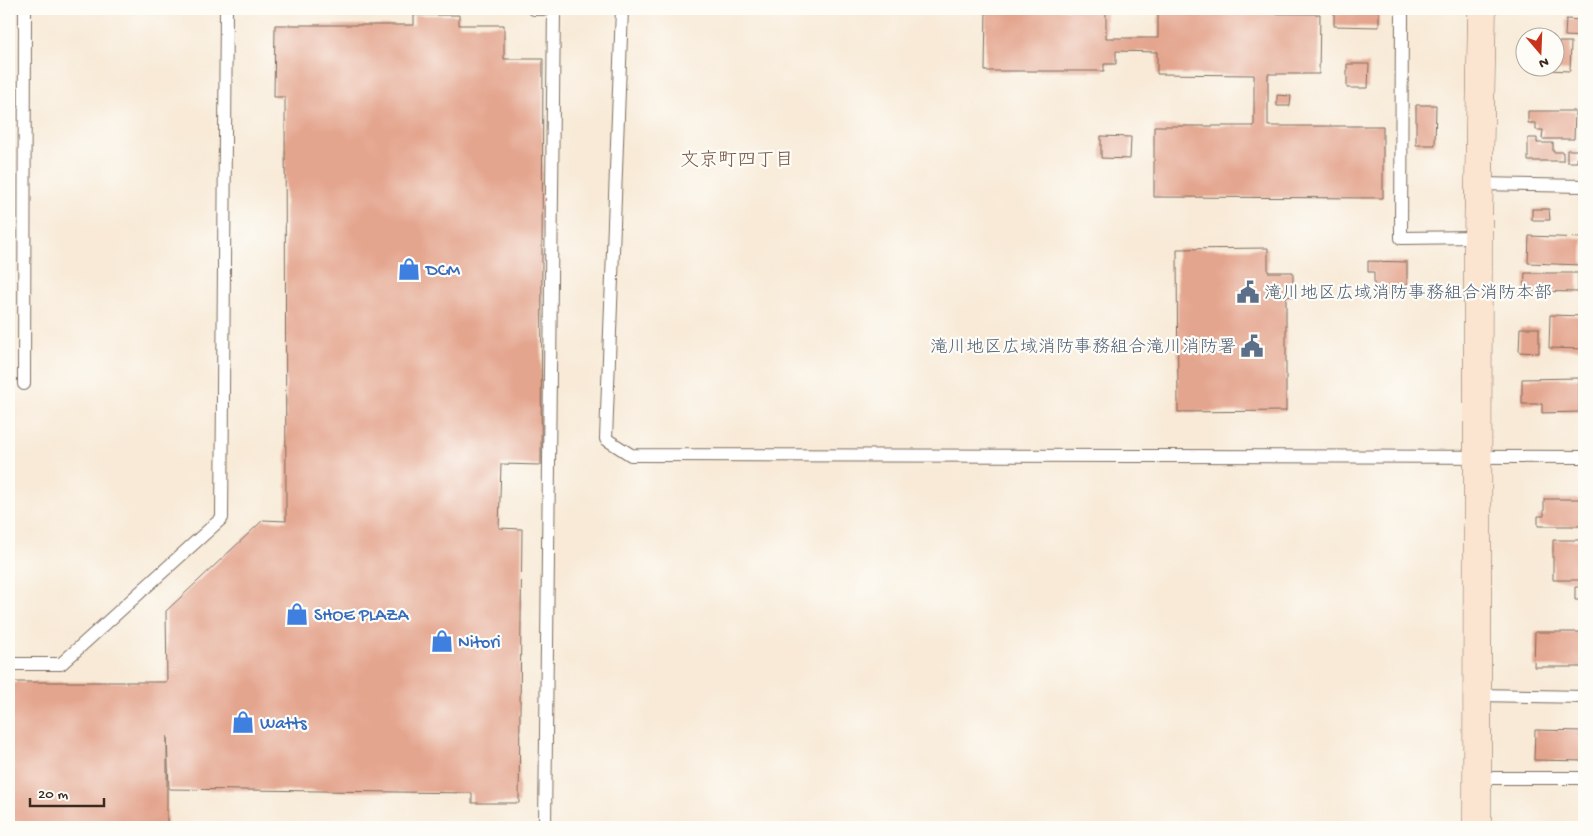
<svg xmlns="http://www.w3.org/2000/svg" width="1593" height="836" viewBox="0 0 1593 836" font-family="'Gochi Hand','Klee One',sans-serif">
<rect width="100%" height="100%" fill="#fdfcf7"/>
<filter id="ink" filterUnits="userSpaceOnUse"><feTurbulence type="fractalNoise" baseFrequency=".02" numOctaves="2"/><feDisplacementMap in="SourceGraphic" scale="10" xChannelSelector="R" yChannelSelector="G"/><feConvolveMatrix kernelMatrix="1 2 1 2 8 2 1 2 1" color-interpolation-filters="sRGB"/></filter>
<filter id="wash" filterUnits="userSpaceOnUse"><feTurbulence type="fractalNoise" baseFrequency=".0096" numOctaves="4" result="noise"/><feDisplacementMap in="SourceGraphic" scale="20" xChannelSelector="R" yChannelSelector="G"/><feGaussianBlur stdDeviation="1.12" result="paint"/><feColorMatrix in="noise" values="0 0 0 0 0 0 0 0 0 0 0 0 0 0 0 0 0 1.4 0 .05"/><feComposite in="paint" operator="in"/></filter>
<g filter="url(#wash)">
<rect width="100%" height="100%" fill="#f8ead7"/>
<g id="blocks">
<path fill="#e4a58e" d="M 986,9 L 1106,9 L 1106,38 L 1158,38 L 1158,13 L 1320,14 L 1319,74 L 1268,74 L 1268,126 L 1383,126 L 1383,198 L 1154,197 L 1154,126 L 1254,126 L 1254,75 L 1157,74 L 1157,52 L 1116,51 L 1116,64 L 1104,64 L 1104,71 L 985,71 Z
M 1334,9 L 1379,9 L 1379,27 L 1334,26 Z
M 1582,14 L 1584,14 L 1584,37 L 1565,36 L 1566,19 L 1582,20 Z
M 414,15 L 459,15 L 459,25 L 504,25 L 504,59 L 543,59 L 541,465 L 501,464 L 499,528 L 522,529 L 519,803 L 472,803 L 472,793 L 169,789 L 167,736 L 167,827 L 9,827 L 9,682 L 167,682 L 166,611 L 263,520 L 286,521 L 285,97 L 274,97 L 275,25 L 414,25 Z
M 1556,42 L 1571,42 L 1570,71 L 1546,70 L 1546,68 L 1556,68 Z
M 1347,64 L 1369,64 L 1368,88 L 1347,88 Z
M 1277,95 L 1291,96 L 1290,106 L 1277,106 Z
M 1416,105 L 1436,105 L 1435,145 L 1416,145 Z
M 1528,111 L 1575,111 L 1574,139 L 1542,139 L 1543,130 L 1536,130 L 1536,123 L 1528,123 Z
M 1101,136 L 1131,137 L 1130,159 L 1101,158 Z
M 1528,138 L 1537,138 L 1537,143 L 1553,143 L 1553,152 L 1563,152 L 1563,161 L 1528,161 Z
M 1567,150 L 1578,150 L 1577,162 L 1567,162 Z
M 1532,209 L 1549,209 L 1550,220 L 1532,220 Z
M 1529,236 L 1583,238 L 1582,265 L 1528,263 Z
M 1268,248 L 1268,272 L 1293,272 L 1293,296 L 1286,297 L 1286,411 L 1178,412 L 1177,249 Z
M 1368,261 L 1407,262 L 1407,294 L 1374,294 L 1374,272 L 1368,272 Z
M 1525,273 L 1578,273 L 1578,292 L 1524,291 Z
M 1550,315 L 1584,316 L 1584,349 L 1549,348 Z
M 1520,328 L 1539,328 L 1539,353 L 1519,352 Z
M 1579,378 L 1579,412 L 1542,413 L 1542,404 L 1522,404 L 1522,379 Z
M 1544,499 L 1584,499 L 1584,526 L 1538,526 L 1538,516 L 1544,516 Z
M 1553,540 L 1584,540 L 1584,580 L 1553,580 Z
M 1575,587 L 1584,587 L 1584,600 L 1575,600 Z
M 1535,632 L 1584,632 L 1584,667 L 1534,667 Z
M 1535,730 L 1584,731 L 1584,761 L 1534,760 Z"/>
</g>
</g>
<g filter="url(#ink)">
<use href="#blocks" fill-opacity="0" stroke="#7d6d5f" stroke-width="1"/>
<g fill="none" stroke-linecap="round" stroke-linejoin="round">
<defs>
<path id="lane" d="M 534,9 L 554,9 L 545,827
M 622,9 L 606,439 L 631,455 L 1584,457
M 1402,9 L 1401,238 L 1478,237
M 1479,184 L 1584,186
M 24,384 L 25,9
M 9,664 L 61,664 L 222,518 L 226,9
M 1477,695 L 1584,697
M 1477,778 L 1584,778"/>
<path id="secondary" d="M 1477,827 L 1478,237 L 1482,9"/>
</defs>
<use href="#lane" stroke="#7d6d5f" stroke-width="14"/>
<use href="#secondary" stroke="#7d6d5f" stroke-width="29"/>
<use href="#lane" stroke="#fff" stroke-width="12"/>
<use href="#secondary" stroke="#fce5d0" stroke-width="28"/>
</g>
</g>
<defs>
<symbol id="shop-bare" viewBox="-9 -9 18 18"><path d="M-5-2.5h2.3a2.7 3.5 0 0 1 5.4 0H5L5.5 6h-11ZM-1.5-2.5h3a1.5 2.3 0 0 0-3 0Z" fill="#3f7fe0" stroke="#fdfcf7" stroke-width="2.5" paint-order="stroke"/></symbol>
<symbol id="civic-bare" viewBox="-9 -9 18 18"><path d="M-.6-6.5H3V-4.5H.6V-3L4-1V1h2V6H-6V1h2V-1L-.6-3ZM-1.2 2.5V6h2.4V2.5Z" fill="#5c6f8a" stroke="#fdfcf7" stroke-width="2.5" paint-order="stroke"/></symbol>
</defs>
<g fill-rule="evenodd">
<use href="#shop-bare" x="393" y="253" width="32" height="32"/>
<use href="#civic-bare" x="1232" y="276" width="32" height="32"/>
<use href="#civic-bare" x="1236" y="330" width="32" height="32"/>
<use href="#shop-bare" x="281" y="598" width="32" height="32"/>
<use href="#shop-bare" x="426" y="625" width="32" height="32"/>
<use href="#shop-bare" x="227" y="706" width="32" height="32"/>
</g>
<g text-anchor="middle" stroke-width="4.5" stroke-linejoin="round" paint-order="stroke">
<g font-size="18" fill="#366cbe" stroke="#fdfcf7" text-anchor="start">
<text x="426" y="275">DCM</text>
<text x="314" y="620">SHOE PLAZA</text>
<text x="458" y="647">Nitori</text>
<text x="260" y="728">Watts</text>
</g>
<g font-size="18" fill="#4e5e75" stroke="#fdfcf7" text-anchor="start">
<text x="1264" y="298">滝川地区広域消防事務組合消防本部</text>
<text x="1236" y="352" text-anchor="end">滝川地区広域消防事務組合滝川消防署</text>
</g>
<g font-size="19" fill="#765545" stroke="#fdfcf7">
<text x="737" y="165">文京町四丁目</text>
</g>
</g>
<rect width="1593" height="836" fill="none" stroke="#fdfcf7" stroke-width="30"/>
<g transform="translate(1540 52) rotate(161)"><circle r="24" fill="#fdfcf7" stroke="#afa8a0"/>
<path d="M0-4L9 19L0 12L-9 19Z" fill="#c8321e"/>
<text y="-8" font-size="14" font-weight="bold" text-anchor="middle" fill="#3b2a1e">N</text>
</g>
<path d="M30 798v8h74v-8" fill="none" stroke="#3b2a1e" stroke-width="2.5"/>
<text x="38" y="798" font-size="15" fill="#3b2a1e" stroke="#fdfcf7" stroke-width="4" paint-order="stroke">20 m</text>
</svg>
